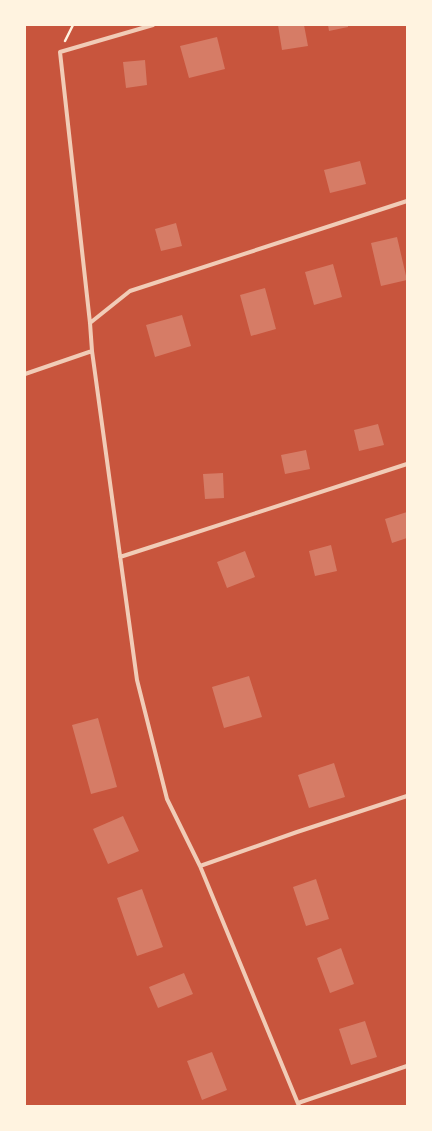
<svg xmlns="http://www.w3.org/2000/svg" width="432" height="1131" viewBox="0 0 432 1131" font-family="Helvetica,sans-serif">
<rect width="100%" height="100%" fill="#c8553d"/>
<path fill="#d67c66" d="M 278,25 L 304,25 L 308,46 L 282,50 Z
M 328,25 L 348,25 L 348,27 L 329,31 Z
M 217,37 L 225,69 L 189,78 L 180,46 Z
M 145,60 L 147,85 L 126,88 L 123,62 Z
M 360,161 L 366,184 L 330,193 L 324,170 Z
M 176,223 L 182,246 L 161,251 L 155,229 Z
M 397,237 L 407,280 L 381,286 L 371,243 Z
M 333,264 L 342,297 L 314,305 L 305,272 Z
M 265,288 L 276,329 L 251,336 L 240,295 Z
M 182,315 L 191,346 L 155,357 L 146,325 Z
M 378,424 L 384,445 L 359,451 L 354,430 Z
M 306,450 L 310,469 L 285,474 L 281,455 Z
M 223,473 L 224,498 L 205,499 L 203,474 Z
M 407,512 L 407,538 L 392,543 L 385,519 Z
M 331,545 L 337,571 L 315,576 L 309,551 Z
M 245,551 L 255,577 L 227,588 L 217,562 Z
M 249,676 L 262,717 L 224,728 L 212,687 Z
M 98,718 L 117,787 L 91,794 L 72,725 Z
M 334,763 L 345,797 L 309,808 L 298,775 Z
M 123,816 L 139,851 L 108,864 L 93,829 Z
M 316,879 L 329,919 L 306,926 L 293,887 Z
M 142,889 L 163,947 L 137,956 L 117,898 Z
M 341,948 L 354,984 L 330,993 L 317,958 Z
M 184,973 L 193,994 L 158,1008 L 149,987 Z
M 365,1021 L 377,1057 L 351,1065 L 339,1029 Z
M 212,1052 L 227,1090 L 202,1100 L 187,1061 Z"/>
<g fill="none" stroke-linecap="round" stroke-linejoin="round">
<path stroke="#fff3e0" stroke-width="2.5" d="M 65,41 L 73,25"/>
<path stroke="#f1ccb7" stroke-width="4" d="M 153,25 L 60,52 L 90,323 L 92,351 L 137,680 L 167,799 L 200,866 L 299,1106
M 90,323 L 130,291 L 407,201
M 25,374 L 92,351
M 120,557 L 179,538 L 407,464
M 200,866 L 297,832 L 407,796
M 298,1103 L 407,1066"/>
</g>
<rect width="432" height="1131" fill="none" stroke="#fff3e0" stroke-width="52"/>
</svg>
